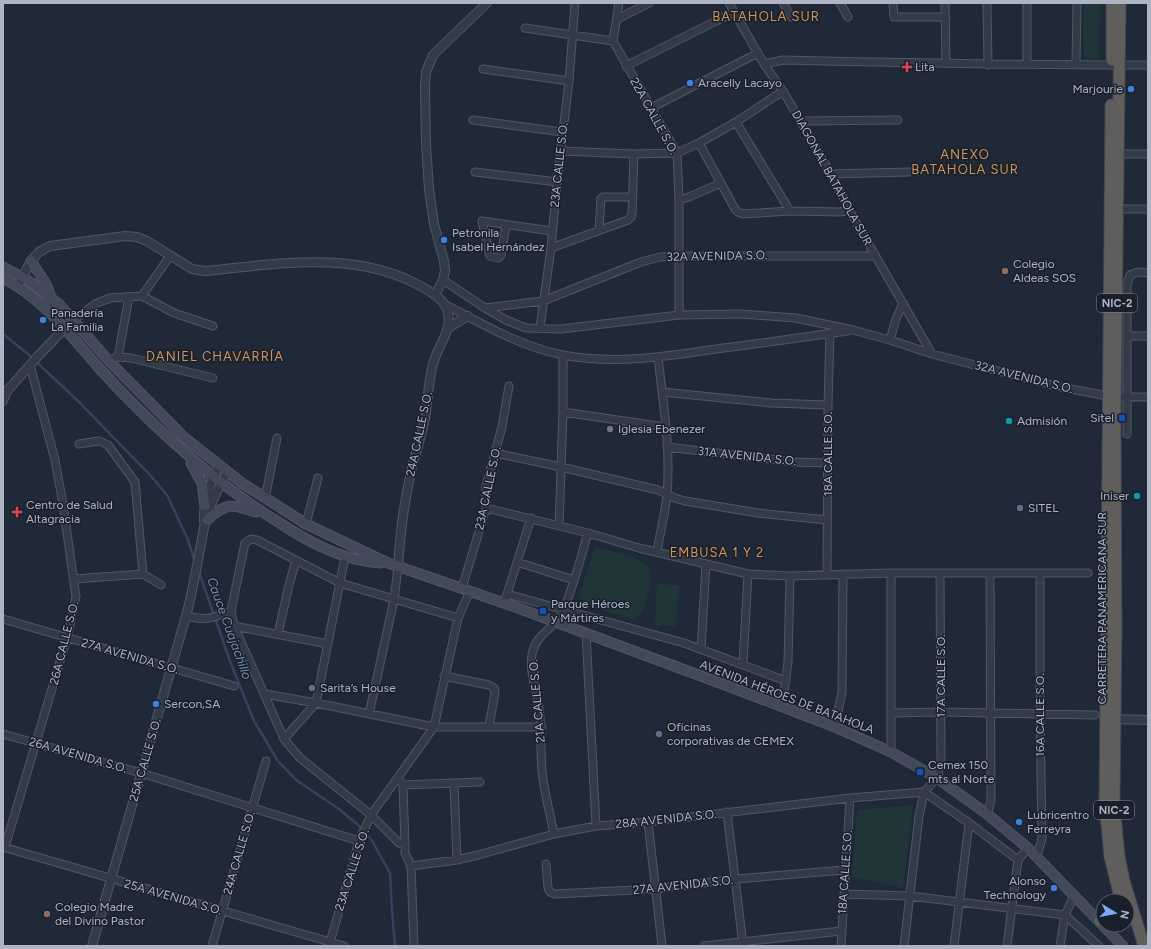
<svg xmlns="http://www.w3.org/2000/svg" width="1151" height="949" viewBox="0 0 1151 949" font-family="Figtree,sans-serif">
<rect width="100%" height="100%" fill="#1f2937"/>
<path fill="#213538" d="M 1083,3 L 1100,3 L 1099,59 L 1088,60 L 1084,57 Z
M 595,547 L 631,556 L 648,566 L 652,580 L 643,612 L 634,620 L 583,604 L 579,595 Z
M 657,584 L 679,585 L 676,626 L 655,625 Z
M 913,805 L 903,888 L 852,877 L 857,810 Z"/>
<g fill="none" stroke-linecap="round" stroke-linejoin="round">
<path stroke="#32435f" stroke-width="2.5" d="M 3,334 L 28,354 L 79,402 L 151,476 L 167,495 L 188,540 L 195,562
M 199,572 L 231,664 L 254,721 L 278,761 L 296,780 L 339,809 L 358,825 L 371,839 L 390,873 L 392,911 L 395,946"/>
<defs>
<path id="minor" d="M 729,3 L 764,64 L 783,91 L 831,174 L 849,210 L 932,354
M 783,3 L 791,17
M 840,3 L 848,17
M 893,3 L 894,17 L 946,17
M 945,3 L 946,63
M 987,3 L 988,65
M 1027,3 L 1027,64
M 617,19 L 649,3
M 525,28 L 613,41
M 613,41 L 677,153 L 679,200 L 679,315
M 613,41 L 619,3
M 764,64 L 783,60 C 905,63 1026,65 1148,65
M 1076,64 L 1077,3
M 626,66 L 734,12
M 483,69 L 569,81
M 651,108 L 758,53
M 473,120 L 562,132
M 800,121 L 898,120
M 736,122 L 790,211
M 699,143 L 735,209 L 738,212 L 743,214 L 790,211 L 840,212 L 849,210
M 560,151 L 634,154 L 677,153 L 699,143 L 736,122 L 783,91
M 1118,154 L 1148,154
M 475,172 L 557,182
M 831,174 L 909,172
M 679,200 L 689,197 L 721,183
M 1114,209 L 1148,209
M 506,225 L 501,255 L 498,258 L 490,256 L 482,221 L 552,231
M 599,230 L 601,199 L 603,197 L 633,197
M 551,248 L 628,220 L 631,217 L 632,213 L 634,154
M 443,280 L 485,308 L 506,320 L 526,328 L 561,329 L 679,315 L 741,314 L 796,318 L 853,330 L 890,340 L 932,354 L 1060,387 L 1108,396 L 1148,397
M 142,296 L 170,256
M 446,305 C 482,324 522,347 563,355 C 616,365 670,356 723,348 C 764,343 805,337 847,331
M 485,308 L 543,301 L 641,262 L 660,257 L 679,256 L 876,256
M 74,320 L 95,304 L 110,298 L 142,296 L 174,313 L 213,326
M 540,328 L 551,248 L 557,182 L 569,81 L 575,3
M 1127,336 L 1148,336
M 890,340 L 896,319 L 903,303
M 118,357 L 129,297
M 108,360 L 118,357 L 131,358 L 213,378
M 662,392 L 771,403 L 828,405
M 563,412 L 665,427
M 1127,434 L 1127,285 L 1130,275 L 1138,272 L 1148,273
M 79,444 L 99,441 L 108,445 L 135,482 L 143,574 L 161,585
M 667,447 L 794,462 L 828,463
M 495,453 L 561,467 L 658,490 L 675,498 L 685,501 L 758,513 L 827,520
M 265,499 L 277,438
M 486,508 L 588,533 L 639,548 L 748,574 L 790,576 L 891,573 L 1088,573
M 306,524 L 318,478
M 559,526 L 563,412 L 563,355
M 657,552 C 660,533 665,514 667,495 C 671,449 663,403 658,357
M 517,562 L 574,580
M 827,575 L 828,405 L 830,333
M 74,579 L 143,574
M 462,588 L 486,508 L 486,486 L 502,427 L 509,386
M 507,594 L 531,518
M 504,603 L 507,594 L 684,643 L 786,681
M 186,616 C 208,621 211,618 231,611
M 3,619 L 234,686
M 234,626 L 328,644
M 586,633 L 596,826
M 278,634 L 289,585 L 296,560
M 701,649 L 706,565
M 743,664 L 748,574
M 444,676 L 489,685 L 494,688 L 495,693 L 489,726
M 265,694 L 316,703 L 434,727 L 542,727
M 782,707 L 788,662 L 790,576
M 891,713 L 941,712 L 1095,715
M 369,714 L 394,600 L 398,567
M 835,727 L 842,692 L 843,574
M 3,734 L 141,773 L 359,841
M 284,739 L 316,703 L 345,557
M 891,752 L 891,573
M 398,778 L 403,785 L 405,845 L 405,853 L 411,866 L 414,946
M 454,783 L 457,860
M 403,785 L 480,782
M 924,792 L 969,823 L 1018,860
M 727,812 L 743,945
M 987,814 L 991,801 L 990,573
M 648,822 L 662,946
M 554,834 C 550,813 544,792 542,771 C 540,750 542,729 539,708 C 537,690 529,673 532,654 C 536,633 555,629 563,611 C 574,586 580,559 588,533
M 405,845 L 399,843 L 371,815 L 300,758 L 284,739 L 234,626 L 231,611 L 245,543 L 251,539 L 257,540 L 340,583 L 458,618
M 3,847 L 344,946
M 5,847 L 67,638 L 76,597 L 63,504 L 55,460 L 30,365
M 1037,855 L 1042,839 L 1040,715 L 1040,574
M 546,864 L 548,888 L 550,892 L 555,894 L 655,889 L 736,879 L 845,870
M 411,866 L 457,860 L 478,855 L 554,834 L 596,826 L 648,822 L 850,798 L 924,792
M 844,894 L 910,896 L 1065,915 L 1060,946
M 1074,896 L 1065,915 L 1099,946
M 212,946 L 266,761
M 329,946 L 359,841 L 371,815 L 434,727 L 458,618 L 470,591
M 704,946 L 841,931
M 841,946 L 850,798
M 904,946 L 919,816 L 924,792 L 937,778 L 941,762 L 940,573
M 954,946 L 969,823
M 1007,946 L 1018,860 L 1028,848"/>
<path id="tertiary" d="M 20,282 L 31,261 L 39,252 L 50,246 L 125,236 L 137,237 L 147,241 L 192,269 L 205,271 C 277,264 357,249 424,288 C 434,294 446,301 448,313 C 452,332 437,347 433,364 C 428,382 428,401 425,418 C 422,435 416,451 412,468 C 404,501 400,534 398,567
M 435,295 L 443,280 L 445,271 L 444,261 L 434,224 L 429,189 L 426,145 L 425,87 L 426,72 L 433,55 L 487,3
M 448,328 L 468,316
M 3,401 L 7,391 L 38,356 L 65,328 L 74,320
M 204,522 C 203,502 209,484 219,466
M 1111,719 L 1148,720
M 92,946 L 186,616 C 194,587 198,558 204,528 C 208,510 218,488 227,472"/>
<path id="secondary" d="M 31,261 L 46,284 L 51,297
M 3,267 L 22,277 L 36,286 L 60,305 L 108,360 L 185,438 L 242,483 L 306,524 L 388,563 L 504,603 L 736,689 L 835,727 L 891,752 L 937,778 L 987,814 L 1028,848 L 1123,946
M 3,278 C 43,298 70,335 99,368 C 152,426 208,478 275,520 C 307,541 340,560 380,563
M 191,463 L 202,483 L 205,506
M 207,520 C 227,502 232,504 256,512"/>
<path id="trunk" d="M 1120,3 L 1115,419 L 1116,631 L 1114,804 L 1119,856 L 1124,881 L 1144,946
M 1112,60 L 1112,3
M 1111,105 L 1105,805 L 1110,857 L 1121,901
M 1100,921 L 1103,920"/>
</defs>
<use href="#minor" stroke="#505865" stroke-width="9"/>
<use href="#tertiary" stroke="#505865" stroke-width="10"/>
<use href="#secondary" stroke="#505865" stroke-width="11"/>
<use href="#trunk" stroke="#3d4552" stroke-width="13"/>
<use href="#minor" stroke="#333b48" stroke-width="7"/>
<use href="#tertiary" stroke="#333b48" stroke-width="8"/>
<use href="#secondary" stroke="#41495b" stroke-width="9"/>
<use href="#trunk" stroke="#605e5c" stroke-width="11"/>
</g>
<g fill="#e0444e" stroke="#19202c" stroke-width="1.5">
<path d="M905 61h4v4h4v4h-4v4h-4v-4h-4v-4h4z"/>
<path d="M15 506h4v4h4v4h-4v4h-4v-4h-4v-4h4z"/>
</g>
<g fill="#3f7fe0" stroke="#19202c" stroke-width="1.5">
<circle cx="690" cy="83" r="4"/>
<circle cx="1131" cy="89" r="4"/>
<circle cx="444" cy="240" r="4"/>
<circle cx="43" cy="320" r="4"/>
<circle cx="156" cy="704" r="4"/>
<circle cx="1019" cy="822" r="4"/>
<circle cx="1054" cy="888" r="4"/>
</g>
<g fill="#8d6e63" stroke="#19202c" stroke-width="1.5">
<circle cx="1005" cy="271" r="4"/>
<circle cx="47" cy="914" r="4"/>
</g>
<g fill="#1a4fb4" stroke="#19202c" stroke-width="1.5">
<rect x="1118" y="414" width="8" height="8" rx="2"/>
<rect x="539" y="607" width="8" height="8" rx="2"/>
<rect x="916" y="768" width="8" height="8" rx="2"/>
</g>
<g fill="#0f9aa8" stroke="#19202c" stroke-width="1.5">
<circle cx="1009" cy="421" r="4"/>
<circle cx="1137" cy="496" r="4"/>
</g>
<circle fill="#6b7280" stroke="#19202c" stroke-width="1.5" cx="610" cy="429" r="4"/>
<g fill="#5c6f8a" stroke="#19202c" stroke-width="1.5">
<circle cx="1020" cy="508" r="4"/>
<circle cx="312" cy="688" r="4"/>
<circle cx="659" cy="734" r="4"/>
</g>
<g text-anchor="middle" stroke-width="3" stroke-linejoin="round" paint-order="stroke">
<g fill="#19202c" stroke="#818896" stroke-width="1">
<rect x="1097" y="294" width="40" height="18" rx="3"/>
<rect x="1094" y="801" width="40" height="18" rx="3"/>
</g>
<g font-size="11" font-weight="bold" fill="#adb5c4">
<text x="1117" y="307">NIC-2</text>
<text x="1114" y="814">NIC-2</text>
</g>
<g font-size="12" fill="#adb5c4" stroke="#19202c" text-anchor="start">
<text x="915" y="71">Lita</text>
<text x="698" y="87">Aracelly Lacayo</text>
<text x="1123" y="93" text-anchor="end">Marjourie</text>
<text x="452" y="237">Petronila<tspan x="452" dy="14">Isabel Hernández</tspan></text>
<text x="1013" y="268">Colegio<tspan x="1013" dy="14">Aldeas SOS</tspan></text>
<text x="51" y="317">Panadería<tspan x="51" dy="14">La Familia</tspan></text>
<text x="1114" y="422" text-anchor="end">Sitel</text>
<text x="1017" y="425">Admisión</text>
<text x="618" y="433">Iglesia Ebenezer</text>
<text x="1129" y="500" text-anchor="end">Iniser</text>
<text x="26" y="509">Centro de Salud<tspan x="26" dy="14">Altagracia</tspan></text>
<text x="1028" y="512">SITEL</text>
<text x="551" y="608">Parque Héroes<tspan x="551" dy="14">y Mártires</tspan></text>
<text x="320" y="692">Sarita’s House</text>
<text x="164" y="708">Sercon,SA</text>
<text x="667" y="731">Oficinas<tspan x="667" dy="14">corporativas de CEMEX</tspan></text>
<text x="928" y="769">Cemex 150<tspan x="928" dy="14">mts al Norte</tspan></text>
<text x="1027" y="819">Lubricentro<tspan x="1027" dy="14">Ferreyra</tspan></text>
<text x="1046" y="885" text-anchor="end">Alonso<tspan x="1046" dy="14">Technology</tspan></text>
<text x="55" y="911">Colegio Madre<tspan x="55" dy="14">del Divino Pastor</tspan></text>
</g>
<g font-size="12" fill="#adb5c4" stroke="#19202c">
<text transform="translate(654 116) rotate(61)" y="4">22A CALLE S.O.</text>
<text transform="translate(559 165) rotate(-84)" y="4">23A CALLE S.O.</text>
<text transform="translate(832 178) rotate(61)" y="4">DIAGONAL BATAHOLA SUR</text>
<text transform="translate(717 256) rotate(-1)" y="4">32A AVENIDA S.O.</text>
<text transform="translate(1024 377) rotate(14)" y="4">32A AVENIDA S.O.</text>
<text transform="translate(419 434) rotate(-78)" y="4">24A CALLE S.O.</text>
<text transform="translate(828 454) rotate(-90)" y="4">18A CALLE S.O.</text>
<text transform="translate(747 456) rotate(6)" y="4">31A AVENIDA S.O.</text>
<text transform="translate(488 488) rotate(-78)" y="4">23A CALLE S.O.</text>
<text transform="translate(1102 608) rotate(-90)" y="4">CARRETERA PANAMERICANA SUR</text>
<text transform="translate(64 643) rotate(-76)" y="4">26A CALLE S.O.</text>
<text transform="translate(130 656) rotate(16)" y="4">27A AVENIDA S.O.</text>
<text transform="translate(941 676) rotate(-90)" y="4">17A CALLE S.O.</text>
<text transform="translate(787 697) rotate(21)" y="4">AVENIDA HÉROES DE BATAHOLA</text>
<text transform="translate(537 701) rotate(-95)" y="4">21A CALLE S.O.</text>
<text transform="translate(1040 715) rotate(-90)" y="4">16A CALLE S.O.</text>
<text transform="translate(78 755) rotate(16)" y="4">26A AVENIDA S.O.</text>
<text transform="translate(145 760) rotate(-74)" y="4">25A CALLE S.O.</text>
<text transform="translate(666 819) rotate(-6)" y="4">28A AVENIDA S.O.</text>
<text transform="translate(239 853) rotate(-74)" y="4">24A CALLE S.O.</text>
<text transform="translate(352 870) rotate(-72)" y="4">23A CALLE S.O.</text>
<text transform="translate(845 872) rotate(-86)" y="4">18A CALLE S.O.</text>
<text transform="translate(683 885) rotate(-6)" y="4">27A AVENIDA S.O.</text>
<text transform="translate(173 897) rotate(16)" y="4">25A AVENIDA S.O.</text>
</g>
<g font-size="13" letter-spacing="1" fill="#d49358" stroke="#19202c">
<text x="766" y="21">BATAHOLA SUR</text>
<text x="965" y="159">ANEXO<tspan x="965" dy="15">BATAHOLA SUR</tspan></text>
<text x="215" y="361">DANIEL CHAVARRÍA</text>
<text x="717" y="557">EMBUSA 1 Y 2</text>
</g>
<g font-size="13" font-style="italic" fill="#748bae" stroke="#19202c">
<text transform="translate(230 628) rotate(70)" y="5">Cauce Cuajachillo</text>
</g>
</g>
<rect width="1151" height="949" fill="none" stroke="#adb5c4" stroke-width="8"/>
<g transform="translate(1115 913) rotate(100)"><circle r="19" fill="#19202c" stroke="#545c69"/>
<path d="M0-3L7 15L0 10L-7 15Z" fill="#7da8f9"/>
<text y="-6" font-size="11" font-weight="bold" text-anchor="middle" fill="#adb5c4">N</text>
</g>
</svg>
